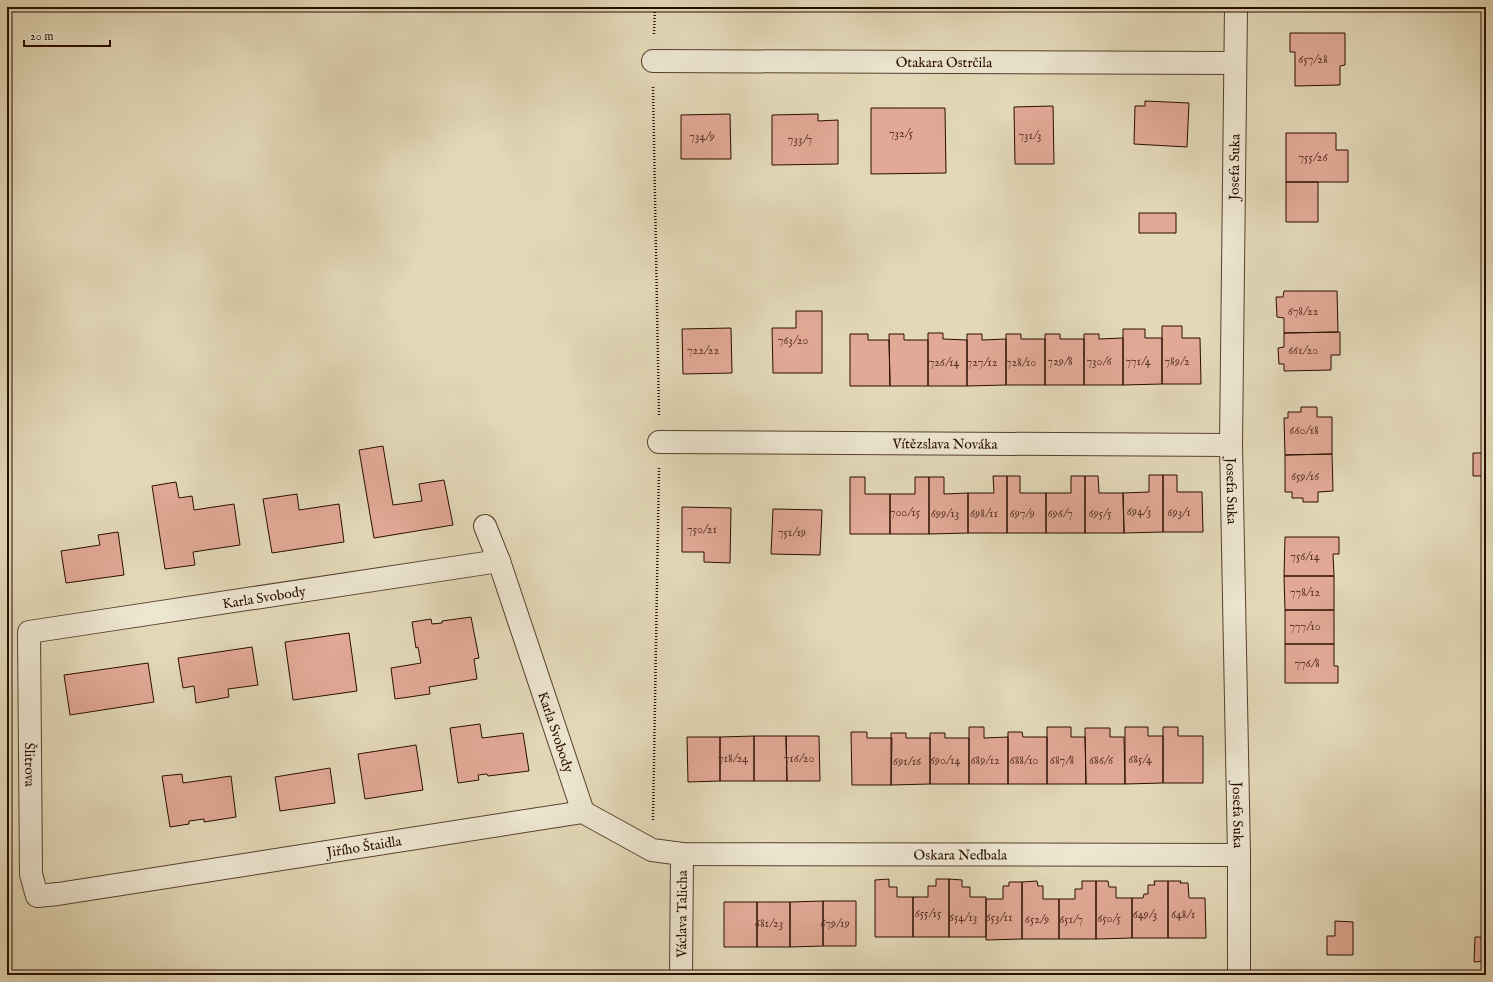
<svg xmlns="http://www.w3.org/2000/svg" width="1493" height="982" viewBox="0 0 1493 982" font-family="'IM FELL English',serif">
<rect width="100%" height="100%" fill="#e3d9b8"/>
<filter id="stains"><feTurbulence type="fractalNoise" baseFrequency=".005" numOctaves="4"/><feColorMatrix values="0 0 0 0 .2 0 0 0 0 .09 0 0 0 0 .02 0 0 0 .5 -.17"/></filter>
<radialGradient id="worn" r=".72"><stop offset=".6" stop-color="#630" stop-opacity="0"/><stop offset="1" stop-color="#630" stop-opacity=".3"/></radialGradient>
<path fill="#e2a996" stroke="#2a0d00" d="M 1290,33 L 1345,33 L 1345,65 L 1340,66 L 1340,85 L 1295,86 L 1295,52 L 1290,52 Z
M 1145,101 L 1189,103 L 1187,147 L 1134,144 L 1135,106 L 1145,106 Z
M 1053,106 L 1054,164 L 1015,164 L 1014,107 Z
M 871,108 L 945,108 L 946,173 L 871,174 Z
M 730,114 L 731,159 L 681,159 L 681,115 Z
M 818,114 L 818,121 L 838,120 L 838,164 L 772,165 L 772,115 Z
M 1286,133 L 1336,133 L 1336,150 L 1348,150 L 1348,182 L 1286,182 Z
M 1286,182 L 1318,182 L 1318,222 L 1286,222 Z
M 1139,213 L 1176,213 L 1176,233 L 1139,233 Z
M 1284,291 L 1337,291 L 1338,332 L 1284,333 L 1284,318 L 1277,317 L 1276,297 L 1283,297 Z
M 796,311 L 822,311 L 822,373 L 773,373 L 772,328 L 796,328 Z
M 1162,326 L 1182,326 L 1182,338 L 1200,338 L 1201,384 L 1162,384 Z
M 731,328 L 732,373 L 683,374 L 682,329 Z
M 1123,329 L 1145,329 L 1145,338 L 1162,338 L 1162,384 L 1123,385 Z
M 1340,332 L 1340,355 L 1331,355 L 1331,370 L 1284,371 L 1284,364 L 1279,364 L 1278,348 L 1284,347 L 1284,333 Z
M 928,333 L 943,333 L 943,339 L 967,340 L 967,386 L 928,386 Z
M 850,334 L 868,334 L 868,340 L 889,340 L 890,386 L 850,386 Z
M 889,334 L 904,334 L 904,340 L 928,340 L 928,386 L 890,386 Z
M 967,334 L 982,334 L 982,340 L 1006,339 L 1006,385 L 967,386 Z
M 1006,334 L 1021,334 L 1021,339 L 1045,339 L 1045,385 L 1006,385 Z
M 1045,334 L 1060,334 L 1060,339 L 1084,339 L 1084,385 L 1045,385 Z
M 1084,334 L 1099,334 L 1099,339 L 1123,338 L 1123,385 L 1084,385 Z
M 1301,407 L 1317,407 L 1317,417 L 1332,417 L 1332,454 L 1285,455 L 1284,418 L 1288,418 L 1288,412 L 1301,412 Z
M 383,446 L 393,505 L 422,501 L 419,484 L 444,480 L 453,525 L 374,538 L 359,450 Z
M 1473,453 L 1486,453 L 1486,476 L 1473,476 Z
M 1332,454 L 1333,491 L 1318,492 L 1318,502 L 1303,502 L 1303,498 L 1292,498 L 1292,492 L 1285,492 L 1285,455 Z
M 1149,475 L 1163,475 L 1163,532 L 1124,533 L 1123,493 L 1149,492 Z
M 1163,475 L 1177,475 L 1177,492 L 1202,492 L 1203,532 L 1163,532 Z
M 993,476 L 1007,476 L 1007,533 L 968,533 L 968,493 L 994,493 Z
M 1007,476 L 1020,476 L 1020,493 L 1046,493 L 1046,533 L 1007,533 Z
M 1071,476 L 1085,476 L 1085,533 L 1046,533 L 1046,493 L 1071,493 Z
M 1085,476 L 1098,476 L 1099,493 L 1123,493 L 1124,533 L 1085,533 Z
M 850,477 L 865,477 L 865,494 L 890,494 L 890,534 L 850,534 Z
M 915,477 L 929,477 L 929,534 L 890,534 L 890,494 L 915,494 Z
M 929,477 L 944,477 L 944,494 L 968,493 L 968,533 L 929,534 Z
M 176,482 L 179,498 L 192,496 L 194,510 L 234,504 L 240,545 L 193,552 L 195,565 L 165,569 L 152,486 Z
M 297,494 L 299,510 L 339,504 L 344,542 L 272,553 L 263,499 Z
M 682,507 L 731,508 L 730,563 L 704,562 L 704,552 L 682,552 Z
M 773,509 L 822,510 L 820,555 L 771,554 Z
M 118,532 L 124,575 L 66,583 L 61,551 L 100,545 L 98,535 Z
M 1285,537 L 1339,537 L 1339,554 L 1333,554 L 1334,576 L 1284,576 Z
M 1284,576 L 1334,576 L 1334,610 L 1285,610 Z
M 1285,610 L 1334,610 L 1334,644 L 1285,644 Z
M 471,617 L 479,658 L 474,659 L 477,679 L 429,687 L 430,694 L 395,699 L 391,668 L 421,663 L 418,647 L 416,648 L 412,622 L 431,619 L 432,624 L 442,623 L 442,621 Z
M 349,633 L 357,691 L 293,700 L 285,642 Z
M 1285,644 L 1334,644 L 1334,666 L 1338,666 L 1338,683 L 1285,683 Z
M 252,647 L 258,685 L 228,689 L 229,697 L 196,703 L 194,686 L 183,688 L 178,658 Z
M 148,663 L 154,702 L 70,715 L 64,675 Z
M 480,724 L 482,738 L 523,733 L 529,771 L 488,776 L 487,774 L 478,775 L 479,780 L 458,783 L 450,728 Z
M 969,727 L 984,727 L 984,738 L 1008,737 L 1008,784 L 969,784 Z
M 1047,727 L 1071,727 L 1071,737 L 1085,737 L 1086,784 L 1047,784 Z
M 1125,727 L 1148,727 L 1148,736 L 1163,736 L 1163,783 L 1125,784 Z
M 1163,727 L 1178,727 L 1178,736 L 1203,736 L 1203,783 L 1163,783 Z
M 1085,728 L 1110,728 L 1110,737 L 1124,737 L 1125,784 L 1086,784 Z
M 851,732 L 867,732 L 867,738 L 892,738 L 891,785 L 852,785 Z
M 1008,732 L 1022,732 L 1023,737 L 1047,737 L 1047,784 L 1008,784 Z
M 891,733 L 906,733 L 906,738 L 930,738 L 930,784 L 891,785 Z
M 930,733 L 945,733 L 945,738 L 969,738 L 969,784 L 930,784 Z
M 754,736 L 754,781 L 720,781 L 720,737 Z
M 754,736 L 786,736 L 787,781 L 754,781 Z
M 786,736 L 819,736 L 820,781 L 787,781 Z
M 687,737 L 720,737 L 720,781 L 688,782 Z
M 416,745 L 423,790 L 365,799 L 358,754 Z
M 330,768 L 335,803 L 280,811 L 275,777 Z
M 182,774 L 183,783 L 231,776 L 236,817 L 204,822 L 204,819 L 189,821 L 189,824 L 170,827 L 162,776 Z
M 889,879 L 889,887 L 897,887 L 897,897 L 913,897 L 913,937 L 875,937 L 875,880 Z
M 936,879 L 949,879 L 949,937 L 913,937 L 913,897 L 928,897 L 928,886 L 936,886 Z
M 949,879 L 962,880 L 962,887 L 970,887 L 970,897 L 986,897 L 986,937 L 949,937 Z
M 1037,881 L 1038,886 L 1043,886 L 1043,899 L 1059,899 L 1059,939 L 1022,939 L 1022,882 Z
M 1082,881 L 1096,881 L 1096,939 L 1059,939 L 1059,899 L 1075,899 L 1075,889 L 1082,889 Z
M 1096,881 L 1108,881 L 1109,887 L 1116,887 L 1116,898 L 1132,898 L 1132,938 L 1096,939 Z
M 1154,881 L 1168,881 L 1168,938 L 1132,938 L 1132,898 L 1143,898 L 1144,894 L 1148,894 L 1148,885 L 1155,885 Z
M 1168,881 L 1181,881 L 1180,883 L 1188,883 L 1189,898 L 1205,898 L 1206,938 L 1168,938 Z
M 1009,882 L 1022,882 L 1022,939 L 986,940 L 986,899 L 1003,899 L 1003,886 L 1009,886 Z
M 823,901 L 823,946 L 790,947 L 790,902 Z
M 823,901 L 856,901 L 856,946 L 823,946 Z
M 724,902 L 757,902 L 757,947 L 724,947 Z
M 757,902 L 790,902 L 790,947 L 757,947 Z
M 1335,921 L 1353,922 L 1353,955 L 1327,955 L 1327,936 L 1335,936 Z
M 1475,937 L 1486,937 L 1486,961 L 1474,962 Z"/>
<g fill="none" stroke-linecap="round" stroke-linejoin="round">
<defs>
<g id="minor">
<path id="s1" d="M 1236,7 L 1231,445 L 1239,855 L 1239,975"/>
<path id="s2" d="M 653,61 L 1235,63"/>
<path id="s3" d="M 659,442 L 1231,445"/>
<path id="s4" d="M 485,526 L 499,561 L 583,812"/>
<path id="s5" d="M 499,561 L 29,632 L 31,874 L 37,896 L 58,894 L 583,812 L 652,850 L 682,854 L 1239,855"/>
<path id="s6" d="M 681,975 L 682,854"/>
</g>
</defs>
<use href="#minor" stroke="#58402e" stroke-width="24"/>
<path stroke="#2a0d00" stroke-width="2.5" stroke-dasharray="1 2" stroke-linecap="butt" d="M 654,34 L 655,7
M 653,87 L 659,416
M 653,820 L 659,467"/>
<use href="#minor" stroke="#ede6d1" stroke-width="22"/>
</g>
<g text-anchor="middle" stroke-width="3.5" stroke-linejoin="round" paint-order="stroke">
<g font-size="12" fill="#583426">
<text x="1313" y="63">657/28</text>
<text x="901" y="137">732/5</text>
<text x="1030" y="139">731/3</text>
<text x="702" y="140">734/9</text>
<text x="800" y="143">733/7</text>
<text x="1313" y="161">755/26</text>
<text x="1303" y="315">678/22</text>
<text x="793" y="344">763/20</text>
<text x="703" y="354">722/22</text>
<text x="1303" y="354">661/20</text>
<text x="1060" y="365">729/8</text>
<text x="1099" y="365">730/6</text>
<text x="1138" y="365">771/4</text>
<text x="1177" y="365">789/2</text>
<text x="944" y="366">726/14</text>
<text x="982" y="366">727/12</text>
<text x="1021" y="366">728/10</text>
<text x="1304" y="434">660/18</text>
<text x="1305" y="480">659/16</text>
<text x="1139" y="515">694/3</text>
<text x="905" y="516">700/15</text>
<text x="1179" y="516">693/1</text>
<text x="945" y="517">699/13</text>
<text x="984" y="517">698/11</text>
<text x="1022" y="517">697/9</text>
<text x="1060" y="517">696/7</text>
<text x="1100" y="517">695/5</text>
<text x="702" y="533">750/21</text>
<text x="792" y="536">751/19</text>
<text x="1305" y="560">756/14</text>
<text x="1305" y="596">778/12</text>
<text x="1305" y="630">777/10</text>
<text x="1307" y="667">776/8</text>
<text x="733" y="762">718/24</text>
<text x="799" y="762">716/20</text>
<text x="1140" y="763">685/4</text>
<text x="945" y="764">690/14</text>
<text x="985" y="764">689/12</text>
<text x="1024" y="764">688/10</text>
<text x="1062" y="764">687/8</text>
<text x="1101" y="764">686/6</text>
<text x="907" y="765">691/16</text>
<text x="928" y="917">655/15</text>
<text x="1145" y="918">649/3</text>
<text x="1183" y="918">648/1</text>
<text x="963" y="921">654/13</text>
<text x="999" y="921">653/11</text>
<text x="1109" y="922">650/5</text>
<text x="1037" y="923">652/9</text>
<text x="1071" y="923">651/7</text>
<text x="769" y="927">681/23</text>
<text x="835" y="927">679/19</text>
</g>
<g font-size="14" fill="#2a0d00" stroke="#ede6d1">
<text dy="5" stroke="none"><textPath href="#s2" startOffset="291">Otakara Ostrčila</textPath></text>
<text transform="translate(1234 167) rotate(-89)" y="5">Josefa Suka</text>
<text dy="5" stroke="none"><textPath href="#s3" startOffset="286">Vítězslava Nováka</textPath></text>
<text dy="5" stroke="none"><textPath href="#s1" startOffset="484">Josefa Suka</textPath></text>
<text transform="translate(264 597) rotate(-9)" y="5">Karla Svobody</text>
<text dy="5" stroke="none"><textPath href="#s4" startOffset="218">Karla Svobody</textPath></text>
<text dy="5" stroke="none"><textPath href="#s5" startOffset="608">Šlitrova</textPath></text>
<text dy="5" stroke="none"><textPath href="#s1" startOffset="808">Josefa Suka</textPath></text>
<text dy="5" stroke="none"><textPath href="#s5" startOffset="1071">Jiřího Štaidla</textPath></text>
<text dy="5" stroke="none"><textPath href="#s5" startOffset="1680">Oskara Nedbala</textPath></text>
<text dy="5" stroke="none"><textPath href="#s6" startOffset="61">Václava Talicha</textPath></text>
</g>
</g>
<rect width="1493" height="982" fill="none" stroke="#e3d9b8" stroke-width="24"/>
<rect x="8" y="8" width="1477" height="966" fill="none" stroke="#2a0d00" stroke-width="2"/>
<rect x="12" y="12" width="1469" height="958" fill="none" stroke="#2a0d00"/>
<path d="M24 40v6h86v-6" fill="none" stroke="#2a0d00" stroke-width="2"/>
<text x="30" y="40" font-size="12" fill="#2a0d00" stroke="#ede6d1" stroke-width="3" paint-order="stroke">20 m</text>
<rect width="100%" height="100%" filter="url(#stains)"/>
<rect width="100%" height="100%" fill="url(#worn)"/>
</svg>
